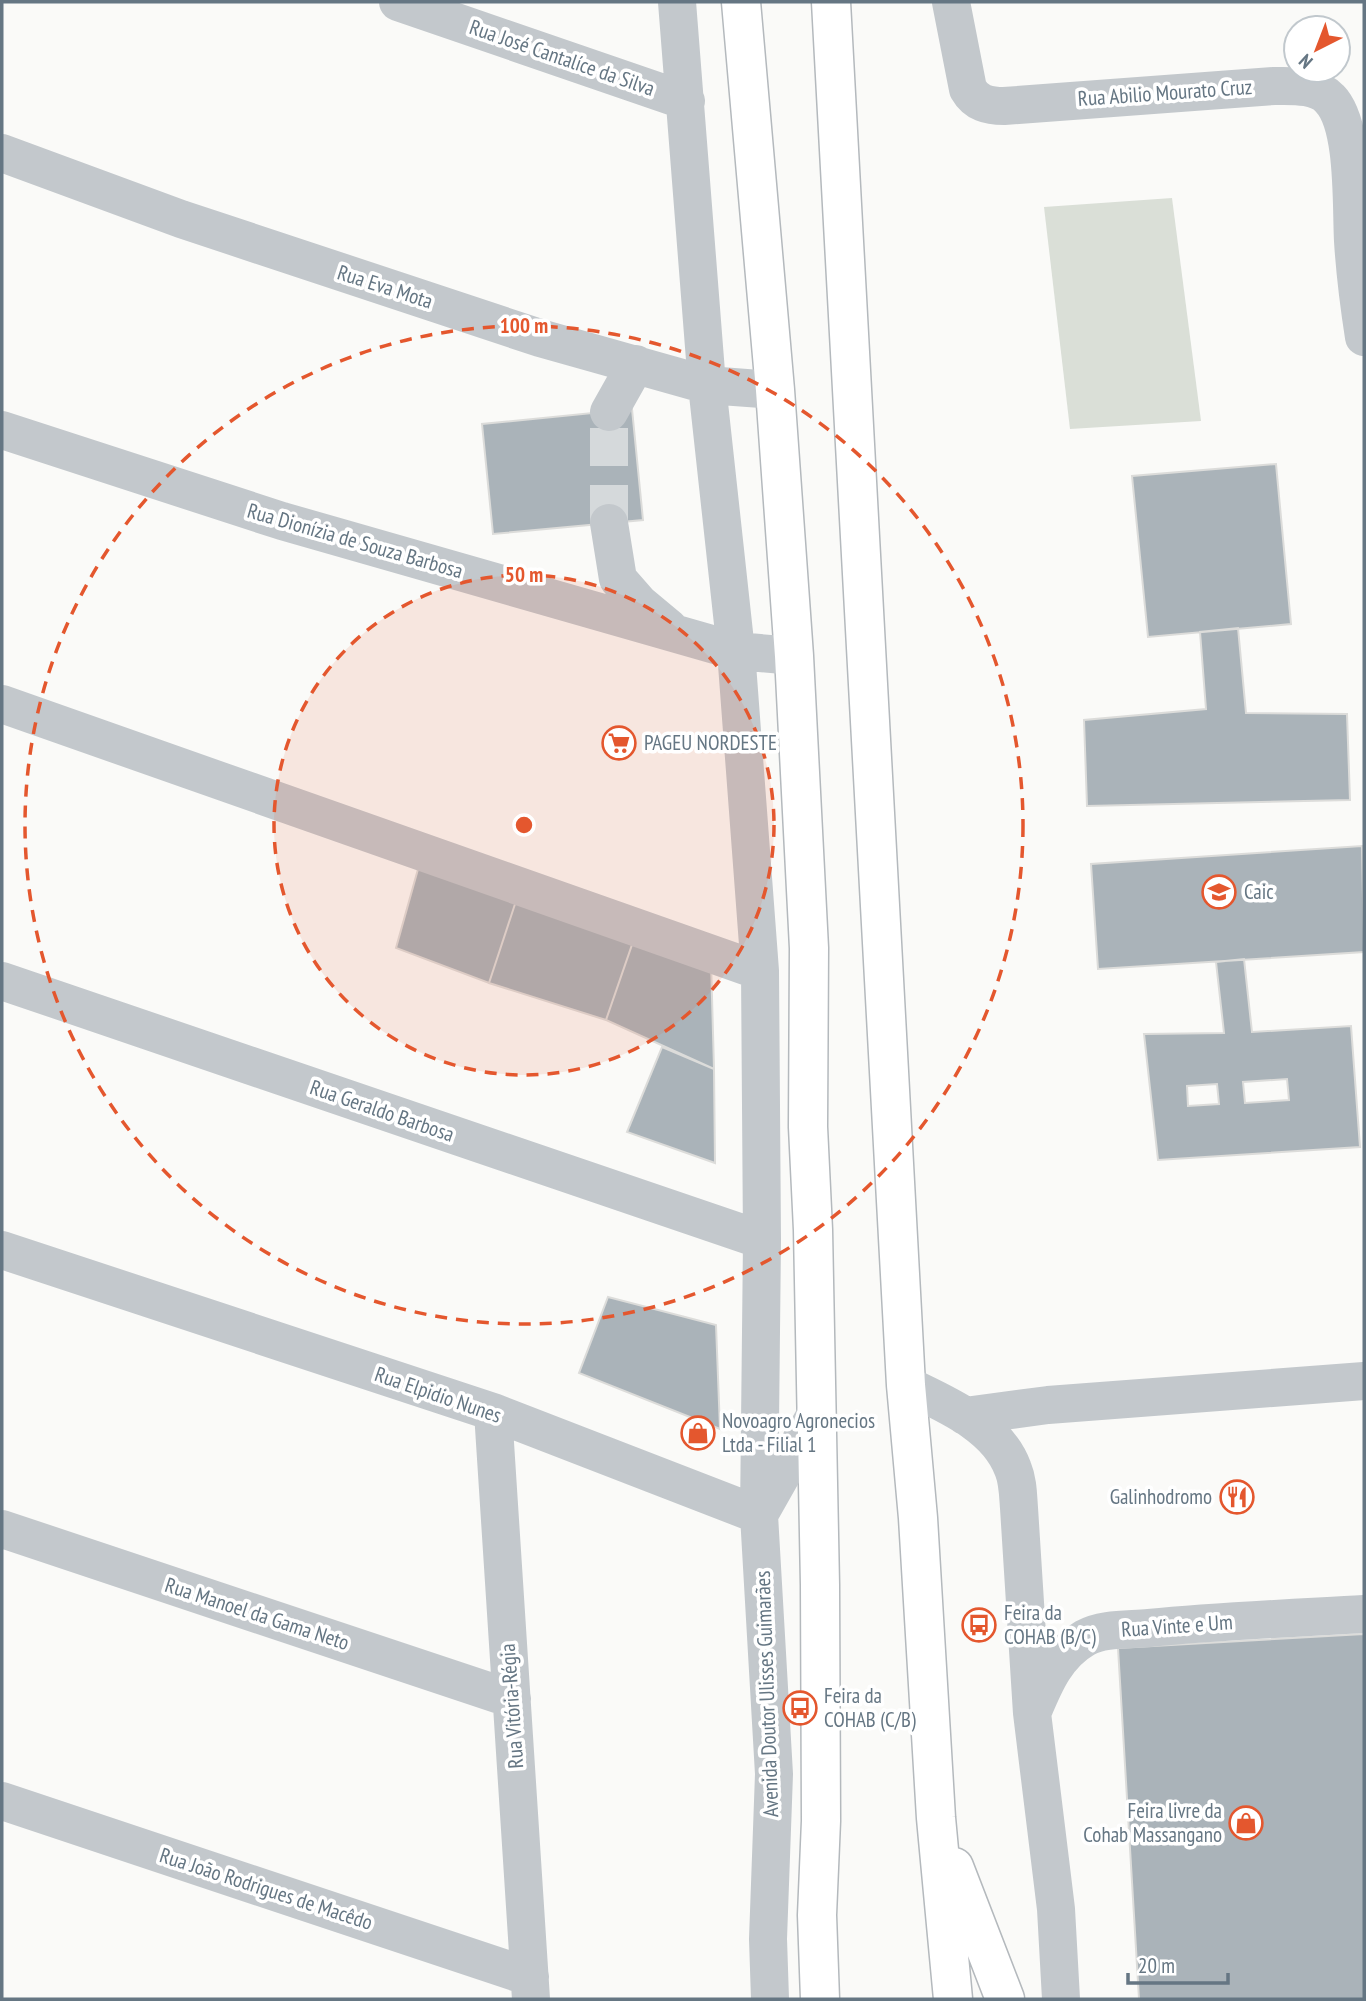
<svg xmlns="http://www.w3.org/2000/svg" width="1366" height="2001" viewBox="0 0 1366 2001" font-family="'PT Sans Narrow',sans-serif">
<rect width="100%" height="100%" fill="#fafaf8"/>
<path fill="#dadfd7" d="M 1172,198 L 1201,421 L 1070,429 L 1044,207 Z"/>
<path fill="#aab3b9" stroke="#dcdcda" stroke-width="2" fill-rule="evenodd" d="M 632,409 L 643,520 L 493,534 L 482,424 Z
M 1276,464 L 1291,624 L 1148,637 L 1132,476 Z
M 1238,628 L 1246,713 L 1347,714 L 1350,800 L 1087,806 L 1084,720 L 1206,709 L 1200,632 Z
M 1362,846 L 1364,952 L 1098,969 L 1091,864 Z
M 420,862 L 518,895 L 489,983 L 396,948 Z
M 518,895 L 635,936 L 606,1020 L 489,983 Z
M 635,936 L 711,961 L 714,1069 L 606,1020 Z
M 1244,959 L 1252,1032 L 1351,1026 L 1360,1147 L 1158,1160 L 1144,1034 L 1224,1033 L 1216,962 ZM 1287,1079 L 1289,1100 L 1245,1103 L 1243,1082 ZM 1217,1084 L 1219,1104 L 1188,1106 L 1187,1086 Z
M 662,1047 L 714,1069 L 715,1163 L 627,1132 Z
M 608,1297 L 716,1325 L 720,1429 L 579,1373 Z
M 1364,1634 L 1364,1999 L 1139,1999 L 1118,1648 Z"/>
<g fill="none" stroke-linecap="round" stroke-linejoin="round">
<path stroke="#d5d9db" stroke-width="38" stroke-dasharray="38 19" stroke-linecap="butt" d="M 609,523 L 609,412"/>
<defs>
<path id="highway" d="M 741,2 L 775,390 L 794,656 L 809,948 L 808,1127 L 813,1230 L 820,1585 L 821,1821 L 817,1915 L 820,1999
M 831,2 L 906,1385 L 918,1518 L 936,1818 L 953,1999
M 954,1867 L 1005,1999"/>
</defs>
<use href="#highway" stroke="#b4b9bd" stroke-width="41"/>
<path stroke="#c3c8cc" stroke-width="38" d="M 398,2 L 686,101
M 677,2 L 707,385 L 736,651 L 760,971 L 762,1240 L 759,1515 L 774,1774 L 768,1939 L 770,1999
M 951,2 L 968,89 C 976,103 988,106 1004,106 L 1274,86 C 1291,86 1317,84 1330,99 C 1355,125 1351,204 1353,241 C 1355,273 1359,305 1364,337
M 2,153 L 181,219 L 540,338 L 707,385 L 775,390
M 609,412 L 636,364
M 2,430 L 282,521 L 736,651 L 794,656
M 609,523 L 618,579 L 639,603 L 669,628
M 2,704 L 760,971
M 2,981 L 762,1240
M 2,1250 L 493,1412 L 759,1515
M 906,1385 C 945,1404 997,1425 1013,1469 C 1018,1481 1018,1495 1019,1508 L 1032,1713 L 1056,1909 L 1061,1999
M 493,1412 L 531,1999
M 965,1416 L 1048,1405 L 1364,1381
M 760,1513 L 816,1414
M 2,1529 L 512,1699
M 1033,1711 C 1045,1682 1057,1654 1085,1638 C 1103,1628 1129,1630 1149,1628 C 1220,1621 1293,1618 1364,1614
M 2,1801 L 530,1977"/>
<use href="#highway" stroke="#fff" stroke-width="38"/>
</g>
<circle cx="524" cy="825" r="250" fill="#e4572e" fill-opacity=".12"/>
<g fill="none" stroke="#e4572e" stroke-width="3.5" stroke-dasharray="12 9">
<circle cx="524" cy="825" r="250"/>
<circle cx="524" cy="825" r="499"/>
</g>
<defs>
<symbol id="supermarket-ring" viewBox="-11 -11 22 22"><circle r="9.5" fill="#fff" stroke="#e4572e" stroke-width="1.5"/><path d="M-6-5.5h2.5l.6 2H6L4.5 2H-2.5L-4.4-4H-6ZM-1.5 3.2a1.3 1.3 0 1 0 .1 0ZM3 3.2a1.3 1.3 0 1 0 .1 0Z" fill="#e4572e"/></symbol>
<symbol id="school-ring" viewBox="-11 -11 22 22"><circle r="9.5" fill="#fff" stroke="#e4572e" stroke-width="1.5"/><path d="M0-5L7-2L0 1L-7-2ZM-4 1L0 2.5L4 1V4Q0 6-4 4Z" fill="#e4572e"/></symbol>
<symbol id="shop-ring" viewBox="-11 -11 22 22"><circle r="9.5" fill="#fff" stroke="#e4572e" stroke-width="1.5"/><path d="M-5-2.5h2.3a2.7 3.5 0 0 1 5.4 0H5L5.5 6h-11ZM-1.5-2.5h3a1.5 2.3 0 0 0-3 0Z" fill="#e4572e"/></symbol>
<symbol id="restaurant-ring" viewBox="-11 -11 22 22"><circle r="9.5" fill="#fff" stroke="#e4572e" stroke-width="1.5"/><path d="M-5-6h1v4h1v-4h1v4h1v-4h1v5L-1.5 .5V6h-2V.5L-5-1ZM5-6V6H3V1.5H1.5Q1.5-4 5-6Z" fill="#e4572e"/></symbol>
<symbol id="bus-ring" viewBox="-11 -11 22 22"><circle r="9.5" fill="#fff" stroke="#e4572e" stroke-width="1.5"/><path d="M-5-6H5V4H4V6H2V4H-2V6H-4V4H-5ZM-3.5-4V0h7V-4ZM-3.5 1.2v1.5H-2V1.2ZM2 1.2v1.5H3.5V1.2Z" fill="#e4572e"/></symbol>
</defs>
<g fill-rule="evenodd">
<use href="#supermarket-ring" x="600" y="724" width="38" height="38"/>
<use href="#school-ring" x="1200" y="873" width="38" height="38"/>
<use href="#shop-ring" x="679" y="1414" width="38" height="38"/>
<use href="#restaurant-ring" x="1218" y="1478" width="38" height="38"/>
<use href="#bus-ring" x="960" y="1606" width="38" height="38"/>
<use href="#bus-ring" x="781" y="1689" width="38" height="38"/>
<use href="#shop-ring" x="1227" y="1804" width="38" height="38"/>
</g>
<g text-anchor="middle" stroke-width="7" stroke-linejoin="round" paint-order="stroke">
<g font-size="21" fill="#657683" stroke="#fff">
<text transform="translate(562 58) rotate(19)" y="7">Rua José Cantalíce da Silva</text>
<text transform="translate(1165 93) rotate(-4)" y="7">Rua Abilio Mourato Cruz</text>
<text transform="translate(385 287) rotate(18)" y="7">Rua Eva Mota</text>
<text transform="translate(355 541) rotate(16)" y="7">Rua Dionízia de Souza Barbosa</text>
<text transform="translate(382 1111) rotate(19)" y="7">Rua Geraldo Barbosa</text>
<text transform="translate(438 1395) rotate(19)" y="7">Rua Elpidio Nunes</text>
<text transform="translate(257 1614) rotate(18)" y="7">Rua Manoel da Gama Neto</text>
<text transform="translate(1177 1626) rotate(-4)" y="7">Rua Vinte e Um</text>
<text transform="translate(767 1694) rotate(-92)" y="7">Avenida Doutor Ulisses Guimarães</text>
<text transform="translate(512 1706) rotate(-94)" y="7">Rua Vitória-Régia</text>
<text transform="translate(266 1889) rotate(18)" y="7">Rua João Rodrigues de Macêdo</text>
</g>
<g font-size="21" fill="#657683" stroke="#fff" text-anchor="start">
<text x="644" y="750">PAGEU NORDESTE</text>
<text x="1244" y="899">Caic</text>
<text x="722" y="1428">Novoagro Agronecios<tspan x="722" dy="24">Ltda - Filial 1</tspan></text>
<text x="1212" y="1504" text-anchor="end">Galinhodromo</text>
<text x="1004" y="1620">Feira da<tspan x="1004" dy="24">COHAB (B/C)</tspan></text>
<text x="824" y="1703">Feira da<tspan x="824" dy="24">COHAB (C/B)</tspan></text>
<text x="1222" y="1818" text-anchor="end">Feira livre da<tspan x="1222" dy="24">Cohab Massangano</tspan></text>
</g>
</g>
<circle cx="524" cy="825" r="10" fill="#e4572e" stroke="#fff" stroke-width="3.5"/>
<g font-size="21" text-anchor="middle" font-weight="bold" fill="#e4572e" stroke="#fff" stroke-width="7" stroke-linejoin="round" paint-order="stroke">
<text x="524" y="333">100 m</text>
<text x="524" y="582">50 m</text>
</g>
<rect width="1366" height="2001" fill="none" stroke="#657683" stroke-width="7"/>
<g transform="translate(1317 49) rotate(222)"><circle r="33" fill="#ffffff" stroke="#c1c8cd" stroke-width="2"/>
<path d="M0-5L12 26L0 18L-12 26Z" fill="#e4572e"/>
<text y="-10" font-size="19" font-weight="bold" text-anchor="middle" fill="#657683">N</text>
</g>
<path d="M1128 1973v10h100v-10" fill="none" stroke="#657683" stroke-width="3.5"/>
<text x="1138" y="1973" font-size="21" fill="#657683" stroke="#ffffff" stroke-width="5" paint-order="stroke">20 m</text>
</svg>
